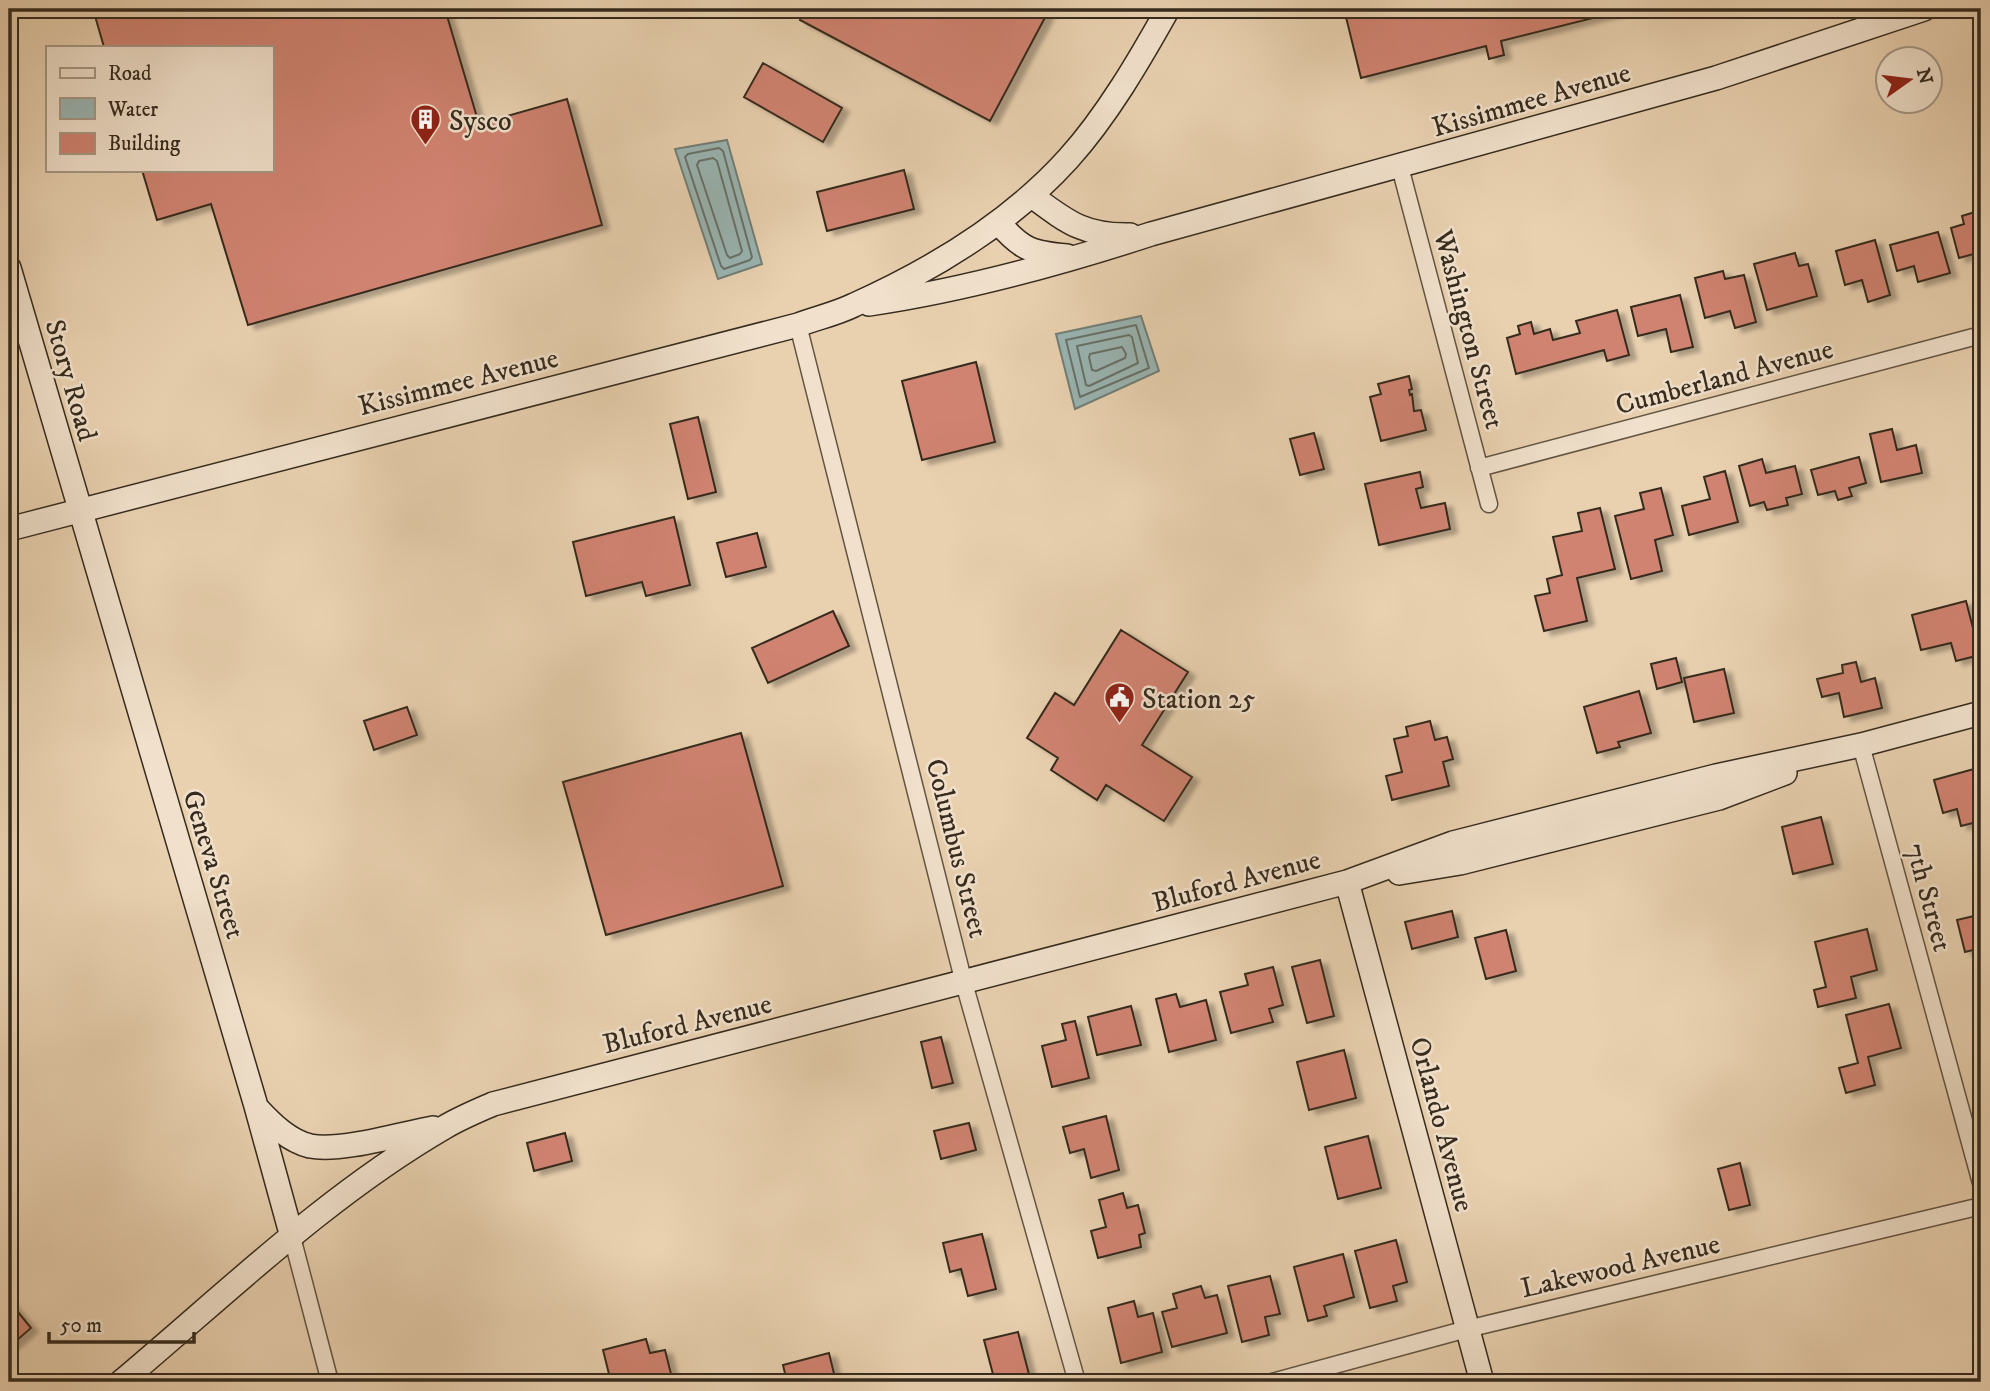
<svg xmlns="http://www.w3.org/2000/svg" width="1990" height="1391" viewBox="0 0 1990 1391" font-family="'IM FELL DW Pica',serif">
<defs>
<filter id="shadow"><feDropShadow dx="7" dy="4" stdDeviation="2" flood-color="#0004"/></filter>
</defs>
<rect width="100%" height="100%" fill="#e9d1b0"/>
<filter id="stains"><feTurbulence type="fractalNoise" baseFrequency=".00286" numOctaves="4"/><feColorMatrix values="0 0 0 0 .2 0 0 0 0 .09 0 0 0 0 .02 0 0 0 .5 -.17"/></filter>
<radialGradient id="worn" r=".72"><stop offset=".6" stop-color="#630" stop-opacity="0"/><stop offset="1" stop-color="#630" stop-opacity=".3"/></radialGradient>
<path fill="#99b5b3" stroke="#717e77" stroke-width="2" d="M 727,140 L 762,264 L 718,279 L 675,149 Z
M 1141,316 L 1159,371 L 1075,409 L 1056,334 Z"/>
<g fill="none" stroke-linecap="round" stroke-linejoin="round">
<path stroke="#687068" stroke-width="2" d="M 719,148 L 723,151 L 752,257 L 750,260 L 724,269 L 721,266 L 685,157 L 688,154 Z
M 713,158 L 717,161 L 742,251 L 740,254 L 730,258 L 727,255 L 697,165 L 699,161 Z
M 1136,325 L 1149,368 L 1080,397 L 1066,340 Z
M 1129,335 L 1132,337 L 1138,363 L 1089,386 L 1086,385 L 1077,346 Z
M 1122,347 L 1126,354 L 1125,358 L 1096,371 L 1092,370 L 1089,357 L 1090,354 Z"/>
</g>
<path fill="#d08371" stroke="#362b1e" stroke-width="2" filter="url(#shadow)" d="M 93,9 L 445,9 L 479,124 L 567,99 L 602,225 L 248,325 L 211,204 L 157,220 L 142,170 L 271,170 L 271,47 L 104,47 Z
M 806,9 L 1046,9 L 1049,10 L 990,121 L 800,20 Z
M 1344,9 L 1629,9 L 1501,41 L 1504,55 L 1489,59 L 1486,46 L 1361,78 Z
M 763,63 L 842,108 L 823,142 L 744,97 Z
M 904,170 L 914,209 L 827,231 L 817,192 Z
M 1981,210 L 1981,252 L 1959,258 L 1951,228 L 1964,224 L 1962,216 Z
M 1938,232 L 1950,273 L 1918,282 L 1914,266 L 1897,271 L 1890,245 Z
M 1875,240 L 1890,295 L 1868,302 L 1862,280 L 1845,285 L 1836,251 Z
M 1795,253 L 1799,266 L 1808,264 L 1817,296 L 1767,310 L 1754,264 Z
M 1723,271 L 1725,279 L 1744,275 L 1756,322 L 1735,328 L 1730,311 L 1705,318 L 1695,278 Z
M 1680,295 L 1693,347 L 1671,352 L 1666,329 L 1638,336 L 1631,307 Z
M 1617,310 L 1629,355 L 1607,361 L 1604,350 L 1516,374 L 1507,338 L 1520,334 L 1518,326 L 1531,322 L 1534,334 L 1550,329 L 1553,340 L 1580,333 L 1576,321 Z
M 976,362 L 995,442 L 922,460 L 902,381 Z
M 1409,376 L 1412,389 L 1409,390 L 1410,395 L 1412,394 L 1414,411 L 1421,410 L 1426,430 L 1381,441 L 1370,397 L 1381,394 L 1378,384 Z
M 698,417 L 716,492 L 688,499 L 670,424 Z
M 1892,429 L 1897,450 L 1916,445 L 1922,473 L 1881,482 L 1870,434 Z
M 1314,433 L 1324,469 L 1300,475 L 1290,439 Z
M 1859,457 L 1866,483 L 1849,488 L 1852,496 L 1838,500 L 1835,491 L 1818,495 L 1811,470 Z
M 1762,459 L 1766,473 L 1795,466 L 1802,494 L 1786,498 L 1788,505 L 1767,510 L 1764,502 L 1750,506 L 1739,466 Z
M 1725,471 L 1738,522 L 1689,535 L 1682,506 L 1710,499 L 1704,477 Z
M 1420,472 L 1423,487 L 1416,489 L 1421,508 L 1445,503 L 1450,529 L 1379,545 L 1365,484 Z
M 1661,488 L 1673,535 L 1655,540 L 1662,571 L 1631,579 L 1615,516 L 1644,509 L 1640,493 Z
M 1600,508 L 1615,569 L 1577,578 L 1587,621 L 1544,631 L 1535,596 L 1550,593 L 1547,579 L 1562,575 L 1553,537 L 1582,531 L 1578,513 Z
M 674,517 L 690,585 L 646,596 L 642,582 L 586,596 L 573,542 Z
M 757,533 L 766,567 L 726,577 L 717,543 Z
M 1966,601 L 1980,655 L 1956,661 L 1951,643 L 1921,650 L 1912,615 Z
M 833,611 L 849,646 L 768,683 L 752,648 Z
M 1121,630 L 1188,672 L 1142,745 L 1192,777 L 1164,821 L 1106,785 L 1097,800 L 1051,770 L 1058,758 L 1027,738 L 1055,693 L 1074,705 Z
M 1676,658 L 1682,682 L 1657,689 L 1651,664 Z
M 1856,662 L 1861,682 L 1875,678 L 1882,708 L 1844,717 L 1839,693 L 1822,697 L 1817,679 L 1843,673 L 1842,665 Z
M 1724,669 L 1734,713 L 1694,722 L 1684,678 Z
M 1639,691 L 1651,733 L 1618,742 L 1620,747 L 1597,753 L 1584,707 Z
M 407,707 L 417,735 L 374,750 L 364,721 Z
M 1430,721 L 1435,740 L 1447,737 L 1453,759 L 1443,762 L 1449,786 L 1392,800 L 1386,776 L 1402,772 L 1394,739 L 1408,736 L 1406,727 Z
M 741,733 L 783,886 L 606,935 L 563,782 Z
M 1981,767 L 1981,821 L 1961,826 L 1957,809 L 1943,813 L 1934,780 Z
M 1821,817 L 1833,864 L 1793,874 L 1782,827 Z
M 1981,898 L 1981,948 L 1965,952 L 1957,920 L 1978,915 L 1974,899 Z
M 1452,911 L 1458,937 L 1412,949 L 1405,922 Z
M 1867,929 L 1877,970 L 1851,977 L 1856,998 L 1818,1007 L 1814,990 L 1826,987 L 1815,942 Z
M 1506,930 L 1516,971 L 1486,979 L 1475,938 Z
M 1320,960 L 1334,1016 L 1307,1023 L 1292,967 Z
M 1273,967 L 1283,1005 L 1269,1009 L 1273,1022 L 1231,1033 L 1220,992 L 1248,985 L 1245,974 Z
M 1176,994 L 1180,1007 L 1206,1000 L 1216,1040 L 1169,1052 L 1156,999 Z
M 1889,1004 L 1901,1048 L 1868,1057 L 1875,1085 L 1846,1093 L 1839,1068 L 1858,1063 L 1846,1015 Z
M 1131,1006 L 1141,1045 L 1097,1055 L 1088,1017 Z
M 1075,1021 L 1089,1078 L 1052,1087 L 1042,1046 L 1066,1040 L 1062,1024 Z
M 941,1037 L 953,1083 L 932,1088 L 921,1042 Z
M 1344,1050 L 1356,1098 L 1309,1110 L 1297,1062 Z
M 1106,1116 L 1119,1170 L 1091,1178 L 1084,1149 L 1070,1153 L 1063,1127 Z
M 969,1123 L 976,1150 L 941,1159 L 934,1131 Z
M 565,1133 L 572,1161 L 534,1171 L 527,1143 Z
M 1368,1136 L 1381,1188 L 1338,1199 L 1325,1147 Z
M 1740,1163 L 1750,1205 L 1729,1210 L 1718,1169 Z
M 1123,1193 L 1127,1208 L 1138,1205 L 1145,1233 L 1139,1235 L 1141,1247 L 1098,1258 L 1091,1231 L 1106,1227 L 1099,1200 Z
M 982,1234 L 996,1289 L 968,1296 L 961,1269 L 950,1272 L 943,1243 Z
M 1396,1240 L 1407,1282 L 1393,1286 L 1397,1301 L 1370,1308 L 1355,1251 Z
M 1343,1254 L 1354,1297 L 1324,1306 L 1327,1316 L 1308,1321 L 1294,1267 Z
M 1270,1276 L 1280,1314 L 1265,1317 L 1269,1335 L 1242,1342 L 1228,1286 Z
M 1201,1286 L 1205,1298 L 1217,1295 L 1227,1333 L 1172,1347 L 1162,1312 L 1177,1308 L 1173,1294 Z
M 9,1301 L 31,1328 L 9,1347 Z
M 1134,1301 L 1138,1317 L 1153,1313 L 1162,1352 L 1121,1363 L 1108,1308 Z
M 1018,1332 L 1031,1382 L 995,1382 L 984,1340 Z
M 646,1339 L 650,1353 L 665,1350 L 673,1382 L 611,1382 L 603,1350 Z
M 829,1353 L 836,1382 L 787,1382 L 783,1365 Z"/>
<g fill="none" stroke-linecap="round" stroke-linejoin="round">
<defs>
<path id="street" d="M 1400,167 L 1489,504
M 798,325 L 964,983 L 1077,1382
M 1479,468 L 1981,335
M 1861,745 L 1981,1183
M 292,1237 L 330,1382
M 1272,1382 L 1467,1329 L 1981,1206"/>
<path id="secondary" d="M 1032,196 C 1067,222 1084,236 1130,235
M 998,222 C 1021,249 1031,253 1067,256
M 9,268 L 256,1106 L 292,1237
M 869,304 C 965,290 1059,264 1151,234 L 1716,78 L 1924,9
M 9,529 L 798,325 C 816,318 836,314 854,305 C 932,270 1010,223 1068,159 C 1107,116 1140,59 1168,9
M 1399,873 L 1460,863 L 1719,798 L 1785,773
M 1347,882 L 1482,1382
M 258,1109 C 272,1124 289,1141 310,1146 C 341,1152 401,1134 433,1128
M 121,1382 C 226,1294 326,1196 445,1127 C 460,1118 477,1111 493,1104 L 1347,882 L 1453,843 L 1716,776 L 1861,745 L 1981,713"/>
</defs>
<use href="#street" stroke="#635442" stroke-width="19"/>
<use href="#secondary" stroke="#362b1e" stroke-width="26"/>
<use href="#street" stroke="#f1e1cc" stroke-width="16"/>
<use href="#secondary" stroke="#f1e1cc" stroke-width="23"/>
</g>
<defs>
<symbol id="building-pin" viewBox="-11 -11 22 30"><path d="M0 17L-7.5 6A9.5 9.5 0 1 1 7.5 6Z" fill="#8f2418" stroke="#f1e1cc"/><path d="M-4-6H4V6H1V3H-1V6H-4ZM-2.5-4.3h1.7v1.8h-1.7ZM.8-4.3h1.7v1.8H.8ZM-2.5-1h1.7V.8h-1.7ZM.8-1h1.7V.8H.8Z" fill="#fff"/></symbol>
<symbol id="civic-pin" viewBox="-11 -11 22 30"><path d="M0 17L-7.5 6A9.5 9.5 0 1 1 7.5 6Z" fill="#8f2418" stroke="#f1e1cc"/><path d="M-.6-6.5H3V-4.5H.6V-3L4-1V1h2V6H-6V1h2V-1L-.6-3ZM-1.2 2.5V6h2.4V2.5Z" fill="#fff"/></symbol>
</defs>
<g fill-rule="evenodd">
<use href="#building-pin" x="408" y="102" width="35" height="47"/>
<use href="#civic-pin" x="1102" y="680" width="35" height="47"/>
</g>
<g text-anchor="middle" stroke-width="5" stroke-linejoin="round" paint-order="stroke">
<g font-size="28" fill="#362b1e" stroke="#f1e1cc">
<text transform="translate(1531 99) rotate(-16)" y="10">Kissimmee Avenue</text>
<text transform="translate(1470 329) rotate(75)" y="10">Washington Street</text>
<text transform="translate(1724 376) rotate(-15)" y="10">Cumberland Avenue</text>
<text transform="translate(72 380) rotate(74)" y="10">Story Road</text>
<text transform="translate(458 381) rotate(-14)" y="10">Kissimmee Avenue</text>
<text transform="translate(958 848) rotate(76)" y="10">Columbus Street</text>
<text transform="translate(215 864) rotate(73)" y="10">Geneva Street</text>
<text transform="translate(1236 880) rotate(-15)" y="10">Bluford Avenue</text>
<text transform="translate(1930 897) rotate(75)" y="10">7th Street</text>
<text transform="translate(687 1023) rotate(-14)" y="10">Bluford Avenue</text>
<text transform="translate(1443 1124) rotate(75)" y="10">Orlando Avenue</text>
<text transform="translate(1620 1265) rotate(-13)" y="10">Lakewood Avenue</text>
</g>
<g font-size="28" fill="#362b1e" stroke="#f1e1cc" text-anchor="start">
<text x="449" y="130">Sysco</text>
<text x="1142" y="708">Station 25</text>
</g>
</g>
<rect width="1990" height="1391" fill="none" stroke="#e9d1b0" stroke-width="35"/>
<rect x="10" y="10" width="1969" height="1370" fill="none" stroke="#362b1e" stroke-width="3.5"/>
<rect x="18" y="18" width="1955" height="1356" fill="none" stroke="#362b1e" stroke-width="2"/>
<rect x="46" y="46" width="228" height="126" fill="#f1e1cc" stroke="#a69886" stroke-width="2"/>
<rect x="60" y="68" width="35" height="10" fill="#f1e1cc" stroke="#a69886" stroke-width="2"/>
<text x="108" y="80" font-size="21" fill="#362b1e">Road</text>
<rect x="60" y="98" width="35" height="21" fill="#99b5b3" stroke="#a69886" stroke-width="2"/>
<text x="108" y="116" font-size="21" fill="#362b1e">Water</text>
<rect x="60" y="133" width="35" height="21" fill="#d08371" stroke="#a69886" stroke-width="2"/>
<text x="108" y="150" font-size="21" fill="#362b1e">Building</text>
<g transform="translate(1909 80) rotate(76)"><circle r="33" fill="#f1e1cc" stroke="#a69886" stroke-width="2"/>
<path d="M0-5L12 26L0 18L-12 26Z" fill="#8f2418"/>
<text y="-10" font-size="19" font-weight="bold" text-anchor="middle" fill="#362b1e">N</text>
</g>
<path d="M49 1332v10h145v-10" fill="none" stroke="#362b1e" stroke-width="3.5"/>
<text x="60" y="1332" font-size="21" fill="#362b1e" stroke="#f1e1cc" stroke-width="5" paint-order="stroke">50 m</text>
<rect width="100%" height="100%" filter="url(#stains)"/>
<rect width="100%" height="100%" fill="url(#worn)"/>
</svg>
